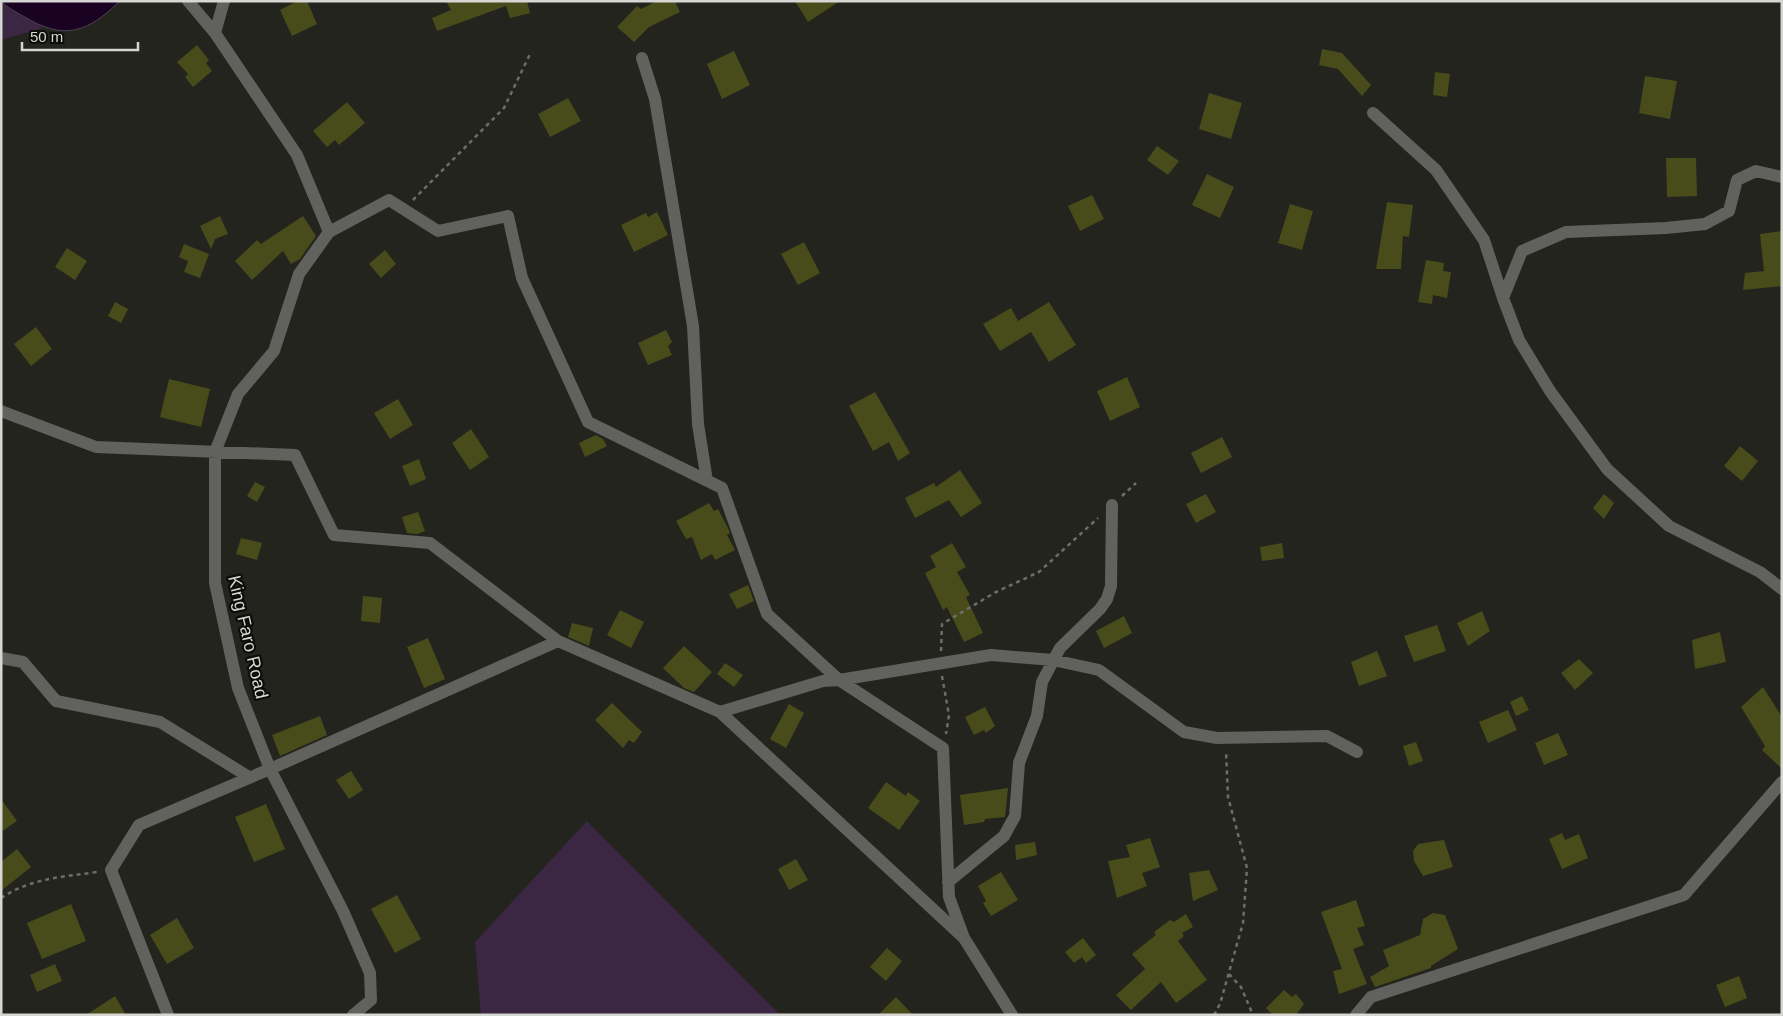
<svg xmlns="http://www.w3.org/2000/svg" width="1783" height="1016" viewBox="0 0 1783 1016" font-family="Helvetica,sans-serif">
<rect width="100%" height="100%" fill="#23241d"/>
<path fill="#3b2743" d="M 1,3 L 43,28 L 1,40 Z
M 587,821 L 780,1015 L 481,1015 L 475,942 Z"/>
<path fill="#190222" stroke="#524257" d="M 1,1 L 120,1 C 87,33 64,41 23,16 C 16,12 6,7 1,1 Z"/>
<path fill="#474c1a" d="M 297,1 L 307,1 L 317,24 L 292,36 L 280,10 Z
M 446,1 L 527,1 L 530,13 L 510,18 L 506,6 L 437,31 L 432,18 L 451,10 Z
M 657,1 L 675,1 L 680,12 L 649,27 L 634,42 L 617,27 L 637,6 L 641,9 Z
M 795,1 L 840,1 L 808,22 Z
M 197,45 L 209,60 L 206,63 L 212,71 L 193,87 L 185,77 L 188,74 L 177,62 Z
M 1322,49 L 1342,53 L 1371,85 L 1362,96 L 1338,69 L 1319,65 Z
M 734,51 L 750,85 L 722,99 L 707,64 Z
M 1435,72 L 1450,74 L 1447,97 L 1433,95 Z
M 1645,76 L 1677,81 L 1670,119 L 1639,113 Z
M 1209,93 L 1242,103 L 1231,139 L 1199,129 Z
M 568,98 L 581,121 L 550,137 L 538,114 Z
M 347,102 L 365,123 L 339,145 L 335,140 L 327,147 L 313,131 Z
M 1157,146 L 1179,161 L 1168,175 L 1147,160 Z
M 1666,158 L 1696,158 L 1697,196 L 1667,197 Z
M 1207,174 L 1234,187 L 1220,218 L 1192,205 Z
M 1092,195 L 1104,219 L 1080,231 L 1068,206 Z
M 1387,202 L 1413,205 L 1409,237 L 1403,236 L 1401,269 L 1376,269 Z
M 1290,204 L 1313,211 L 1302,250 L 1278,243 Z
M 657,212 L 668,235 L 634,252 L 621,225 L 646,213 L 648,217 Z
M 220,216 L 228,234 L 215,239 L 211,249 L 200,226 Z
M 303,216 L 316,236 L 300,259 L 291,264 L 283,251 L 252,280 L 235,261 L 257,240 L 261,244 Z
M 1782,231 L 1782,286 L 1743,290 L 1745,273 L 1764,271 L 1760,234 Z
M 804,242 L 820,273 L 798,285 L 781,254 Z
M 184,244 L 209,254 L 200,278 L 184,272 L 188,261 L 179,257 Z
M 67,248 L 87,261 L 75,280 L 55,267 Z
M 385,250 L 396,264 L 381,278 L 369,264 Z
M 1426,260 L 1444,263 L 1443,271 L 1451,272 L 1447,298 L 1433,295 L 1432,304 L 1418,302 Z
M 115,302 L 128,309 L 121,323 L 108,316 Z
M 1049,302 L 1076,345 L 1049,362 L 1031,332 L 1000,351 L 983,324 L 1011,308 L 1018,321 Z
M 36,327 L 52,349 L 31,366 L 14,344 Z
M 666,330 L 672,342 L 668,346 L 672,355 L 648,365 L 638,343 Z
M 1127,377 L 1140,407 L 1110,421 L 1097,391 Z
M 169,379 L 210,389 L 201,427 L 160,417 Z
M 875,392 L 910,453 L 898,461 L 889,442 L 873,451 L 849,406 Z
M 398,399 L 413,425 L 390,439 L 374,413 Z
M 471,429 L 489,457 L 470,470 L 452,443 Z
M 596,435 L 603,439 L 607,446 L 585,457 L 579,443 Z
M 1222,437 L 1232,457 L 1201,473 L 1191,453 Z
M 1740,446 L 1758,461 L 1742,481 L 1724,466 Z
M 419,459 L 426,479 L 410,486 L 402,466 Z
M 960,470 L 982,503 L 961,517 L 949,500 L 915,518 L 905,498 L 934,483 L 936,487 Z
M 255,482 L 265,487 L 257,502 L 247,496 Z
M 1206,494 L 1216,512 L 1196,523 L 1186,504 Z
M 1604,494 L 1614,503 L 1604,519 L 1593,508 Z
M 709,503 L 714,511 L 718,509 L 728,528 L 730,533 L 727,535 L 735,550 L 715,560 L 712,554 L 701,560 L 692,537 L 686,539 L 676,521 Z
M 418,512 L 425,531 L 417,534 L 407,533 L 402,517 Z
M 241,538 L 262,543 L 257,560 L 236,554 Z
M 952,543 L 966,567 L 957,572 L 970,595 L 966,597 L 983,633 L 964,642 L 947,607 L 943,610 L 925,573 L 936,567 L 930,556 Z
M 1282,543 L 1284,558 L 1262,561 L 1260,547 Z
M 748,585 L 754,601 L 737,609 L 729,594 Z
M 363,596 L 382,598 L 380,623 L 361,621 Z
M 620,610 L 644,622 L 631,648 L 607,635 Z
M 1482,611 L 1490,631 L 1468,646 L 1457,623 Z
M 1124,616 L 1132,633 L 1104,648 L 1096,631 Z
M 572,623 L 593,628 L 589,646 L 568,637 Z
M 1437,625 L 1446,651 L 1414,662 L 1404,636 Z
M 1720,632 L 1726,662 L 1695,669 L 1692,640 Z
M 428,638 L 445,679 L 424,688 L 407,647 Z
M 684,646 L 712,672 L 694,692 L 684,688 L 663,668 Z
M 1377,651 L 1387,676 L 1359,686 L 1351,662 Z
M 1579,659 L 1593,673 L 1575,690 L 1561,673 Z
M 725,663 L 743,675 L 734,687 L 717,674 Z
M 1763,687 L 1782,717 L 1782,769 L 1762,750 L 1765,746 L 1741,707 Z
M 1522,696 L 1529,710 L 1516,716 L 1510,702 Z
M 612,703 L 642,732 L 634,743 L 629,740 L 623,748 L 595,720 Z
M 789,704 L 804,713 L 786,748 L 770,739 Z
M 985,707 L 995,726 L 986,733 L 984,730 L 974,735 L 965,717 Z
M 1508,710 L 1517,730 L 1488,743 L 1479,722 Z
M 320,716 L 327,735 L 280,756 L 272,735 Z
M 1558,733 L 1568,755 L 1544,765 L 1535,743 Z
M 1416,742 L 1423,761 L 1409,766 L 1403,746 Z
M 351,771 L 363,790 L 349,799 L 336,780 Z
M 886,782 L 906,796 L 908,792 L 920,801 L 899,830 L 868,808 Z
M 1008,788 L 1005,817 L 985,819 L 984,822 L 964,825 L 960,795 Z
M 1,799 L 17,821 L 1,832 Z
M 266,804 L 285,849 L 254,862 L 235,817 Z
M 1562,833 L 1565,840 L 1579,834 L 1588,858 L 1562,869 L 1549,839 Z
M 1150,838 L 1160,867 L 1142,873 L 1147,886 L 1117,898 L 1108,861 L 1130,857 L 1126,845 Z
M 1444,840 L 1453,867 L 1423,876 L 1414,861 L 1413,851 L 1418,844 Z
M 1035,842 L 1037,855 L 1016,860 L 1015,845 Z
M 17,849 L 31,867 L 1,891 L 1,862 Z
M 796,859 L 808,880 L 789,890 L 778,869 Z
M 1209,870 L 1218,890 L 1193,901 L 1189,873 Z
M 1001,872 L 1018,900 L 991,916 L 983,903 L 986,901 L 978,886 Z
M 397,895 L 421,939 L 395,953 L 371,909 Z
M 1356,900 L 1365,926 L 1357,928 L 1364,945 L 1353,949 L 1367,984 L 1339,994 L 1333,971 L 1342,969 L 1321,912 Z
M 71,904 L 86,941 L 42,959 L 27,923 Z
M 1433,913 L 1445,915 L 1458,949 L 1431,966 L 1431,968 L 1375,987 L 1370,977 L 1389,966 L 1383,950 L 1420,935 L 1423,919 Z
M 1186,914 L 1193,927 L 1182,933 L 1184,936 L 1178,941 L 1207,980 L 1176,1003 L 1161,982 L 1131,1010 L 1116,995 L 1145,969 L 1132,954 L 1156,935 L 1154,932 L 1170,920 L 1174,922 Z
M 177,918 L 194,948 L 167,964 L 150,935 Z
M 1083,938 L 1096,955 L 1086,963 L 1082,957 L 1074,963 L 1065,952 Z
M 887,948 L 902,961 L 886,981 L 870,967 Z
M 55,964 L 62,981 L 37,992 L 30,975 Z
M 1739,976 L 1747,998 L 1725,1007 L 1716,985 Z
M 1284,990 L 1292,997 L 1296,994 L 1304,1004 L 1296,1015 L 1273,1015 L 1266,1008 Z
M 115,996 L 126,1015 L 86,1015 Z
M 896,997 L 913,1015 L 878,1015 Z"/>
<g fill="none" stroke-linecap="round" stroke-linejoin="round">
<path stroke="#6d6e68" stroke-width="2.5" stroke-dasharray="4 4" stroke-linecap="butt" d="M 413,200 L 504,108 L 531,52
M 1122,496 L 1136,483
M 941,651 L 942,624 L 996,592 L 1039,572 L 1098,518
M 942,676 L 949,715 L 946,734
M 1,898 C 32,878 62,877 97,872
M 1229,974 L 1241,987 L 1253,1015
M 1214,1015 L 1220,1004 L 1243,923 L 1247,868 L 1228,797 L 1226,751"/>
<path stroke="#61625e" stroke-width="12" d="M 188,1 L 215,33 L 297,155 L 329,232 L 389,200 L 438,231 L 508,216 L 522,278 L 588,422 L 722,488 L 767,614 L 839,680 L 943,748 L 949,897 L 964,938
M 215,33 L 224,1
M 642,58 L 655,99 L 693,326 L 698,424 L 707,481
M 1373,113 L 1436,170 L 1484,240 L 1503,298
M 1782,177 L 1756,171 L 1737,180 L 1729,211 L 1705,224 L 1666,228 L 1566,232 L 1522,251 L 1503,298 L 1519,340 L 1550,391 L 1607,469 L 1669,526 L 1760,572 L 1782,589
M 329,232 L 299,274 L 274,351 L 238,394 L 215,452 L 215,583 L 238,688 L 270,769 L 343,911 L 370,973 L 371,1000 L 353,1015
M 1,411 L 96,447 L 295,455 L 334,535 L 430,543 L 558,641
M 1,658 L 23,662 L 56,701 L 160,722 L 249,777
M 720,712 L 823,681 L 839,680 L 991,655 L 1053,660 L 1099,670 L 1184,732 L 1217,738 L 1327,736 L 1357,752
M 948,882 L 1004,836 L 1015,816 L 1019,763 L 1037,716 L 1042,682 L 1060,648 L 1100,609 L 1107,599 L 1111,586 L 1112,505
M 168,1015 L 111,870 L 139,825 L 270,769 L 558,641 L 720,712 L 964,938 L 1012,1015
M 1356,1015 L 1371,997 L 1684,895 L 1782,782"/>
</g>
<g text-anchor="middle" stroke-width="4.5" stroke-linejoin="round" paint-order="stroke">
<g font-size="18" fill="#d6d6d2" stroke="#0c0d0a">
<text transform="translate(248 637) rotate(77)" y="6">King Faro Road</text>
</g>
</g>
<rect width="1783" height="1016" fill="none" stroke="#d6d6d2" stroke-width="5"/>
<path d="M22 42v8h116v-8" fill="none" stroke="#d6d6d2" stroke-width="2.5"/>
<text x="30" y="42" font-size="15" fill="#d6d6d2" stroke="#0c0d0a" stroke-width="4" paint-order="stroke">50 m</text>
</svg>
